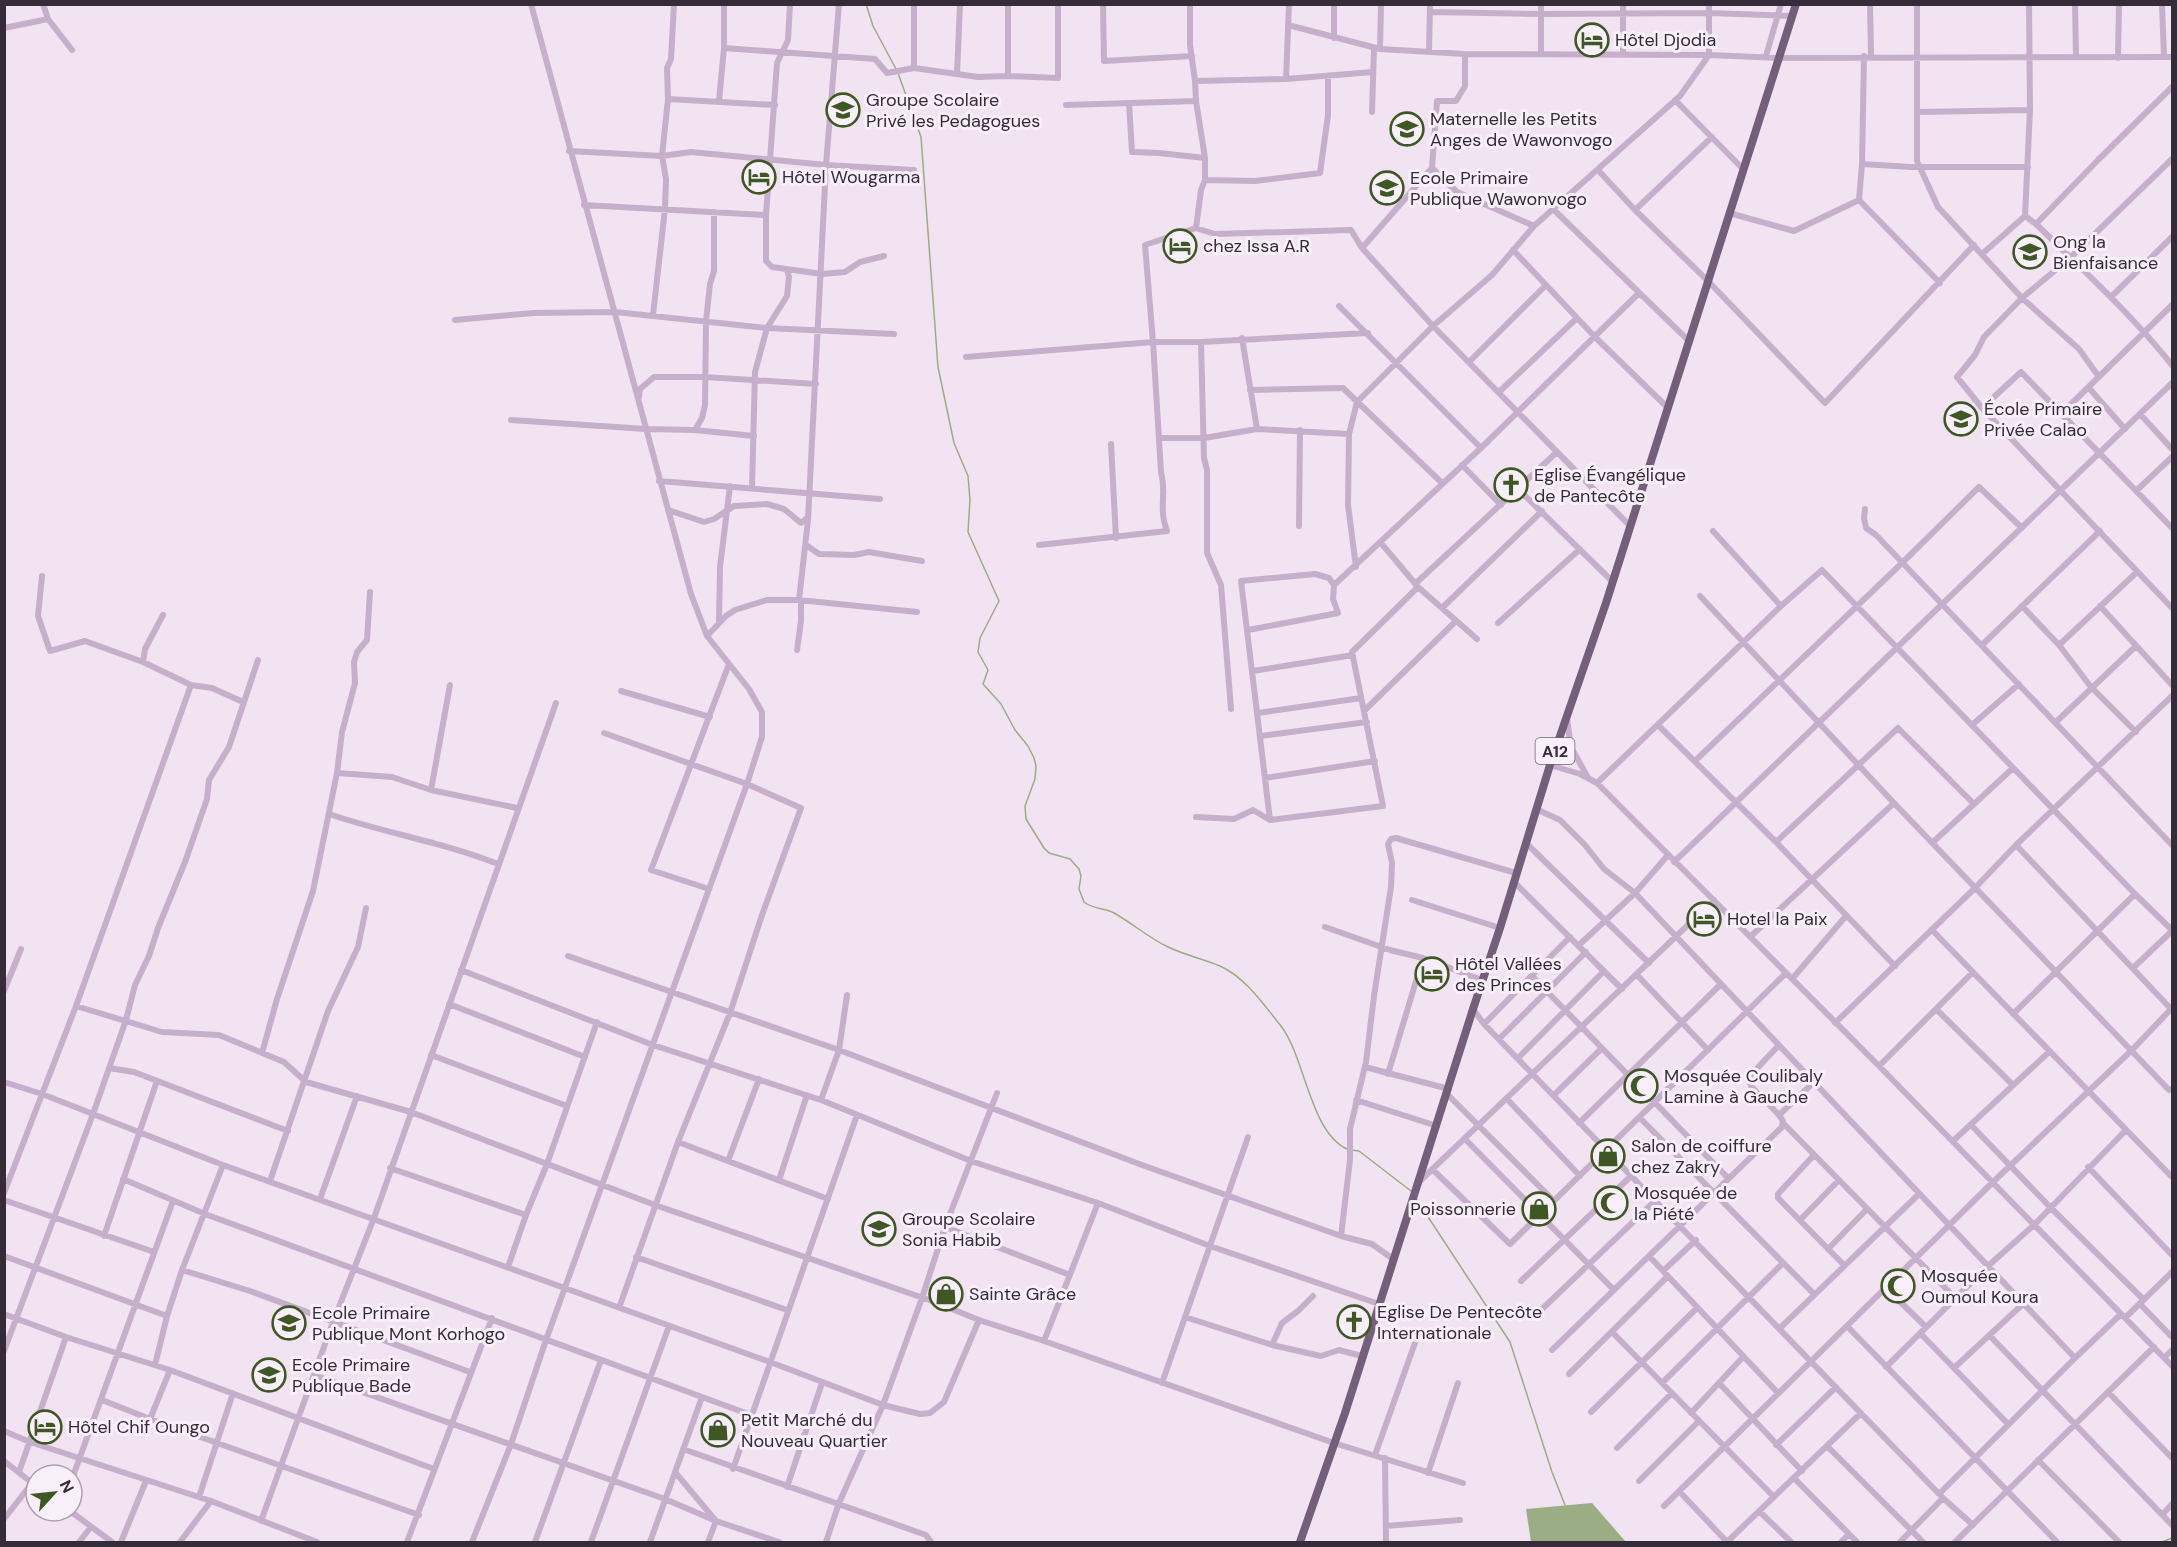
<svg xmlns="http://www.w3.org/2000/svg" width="2177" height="1547" viewBox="0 0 2177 1547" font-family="'DM Sans',sans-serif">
<rect width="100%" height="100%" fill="#f1e3f2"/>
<path fill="#9aad84" d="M 1592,1503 L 1626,1542 L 1531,1542 L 1526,1509 Z"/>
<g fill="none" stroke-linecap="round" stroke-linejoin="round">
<path stroke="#9aad84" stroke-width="1.5" d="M 866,4 L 873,26 L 896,69
M 898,73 L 921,137 L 938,367 L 954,443 L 968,476 L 970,500 L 968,532 L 999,601 L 980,638 L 978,652 L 988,670 L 983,684 L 1001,704 L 1015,730 L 1028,746 L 1034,758 L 1036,766 L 1035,779 L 1025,806 L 1026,819 L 1044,848 L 1049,853 L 1070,859 L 1079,869 L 1081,876 L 1079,889 L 1084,902 C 1093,909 1104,908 1114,913 C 1132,923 1149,938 1168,947 C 1185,955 1203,959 1220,966 C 1245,977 1264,1005 1281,1026 C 1305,1057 1310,1132 1347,1149
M 1351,1150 L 1359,1151 L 1411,1191
M 1417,1200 L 1510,1342 L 1552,1472 L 1565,1505
M 2162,1542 L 2172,1538"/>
<path stroke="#c6afca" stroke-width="6" d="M 43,4 L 48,19 L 72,50
M 790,4 L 788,40 L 777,63 L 766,215 L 766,261 L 772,267 L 822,274 L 845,272 L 860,262 L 884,256
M 914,4 L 914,68
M 1103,4 L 1104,61 L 1192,56
M 1190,4 L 1190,45 L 1195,81 L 1196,101 L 1205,158 L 1205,180 L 1201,190 L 1196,228
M 1870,4 L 1871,56
M 1917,4 L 1917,161 L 1938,207 L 2022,298 L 2079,349 L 2099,377
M 2075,4 L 2076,57
M 2162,4 L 2164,57
M 1430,12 L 1541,14 L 1709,13 L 1793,16
M 1288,25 L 1380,49 L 1465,54 L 1709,55 L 1780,58 L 2172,57
M 4,28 L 48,19
M 1334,38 L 1334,4
M 724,48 L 724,4
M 1380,49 L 1381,4
M 1429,52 L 1430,4
M 1465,54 L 1465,86 L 1456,101 L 1437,101 L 1432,168 L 1457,192 L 1534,226
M 1541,54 L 1541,4
M 1623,54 L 1623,4
M 1766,56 L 1781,4
M 1864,56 L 1862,164 L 1859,200 L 1940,283
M 2118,58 L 2119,4
M 957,74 L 960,4
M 1008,76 L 1008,4
M 1286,79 L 1289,4
M 1195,81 L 1286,79 L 1373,72
M 668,99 L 775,105
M 1675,100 L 1743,169
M 719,101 L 724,48 L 875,59 L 887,73 L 914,68 L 978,77 L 1008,76 L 1058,78 L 1058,4
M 1129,103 L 1132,152 L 1159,153 L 1205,158
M 1066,105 L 1196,101
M 1372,112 L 1374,48
M 1917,112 L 2030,110
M 569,151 L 662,156 L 691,152 L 826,165 L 914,170
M 2172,159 L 2070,258 L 2022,298 L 1984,337 L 1975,355 L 1957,377 L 1982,408 L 2172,608
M 1862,164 L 1910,167 L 2028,167
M 1598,170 L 1635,210 L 1708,281 L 1825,403 L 1974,245
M 1205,180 L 1255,181 L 1320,173 L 1328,115 L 1328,76
M 584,205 L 766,215
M 1553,209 L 1690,342
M 1635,210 L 1712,137
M 1729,213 L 1794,231 L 1859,200
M 2025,216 L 2036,224 C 2083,270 2131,314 2172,365
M 2036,224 L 2098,160 L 2172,87
M 1362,248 L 1432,168
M 1513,250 L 1595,337 L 1667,407
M 1982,254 L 2025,216 L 2030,110 L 2029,4
M 2111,297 L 2172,237
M 1339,306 L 1481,448
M 653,315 L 665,209 L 666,179 L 662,156 L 668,99 L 667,68 L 671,59 L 674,4
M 455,320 L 533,313 L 615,312 L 767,328 L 894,334
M 1242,338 L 1257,429
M 1201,342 L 1204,458 L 1207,470 L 1207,553 L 1221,585 L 1231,709
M 966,357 L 1153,342 L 1145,245 L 1196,228 L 1215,234 L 1351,230 L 1362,248 L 1433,326 L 1630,526
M 1469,362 L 1546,285
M 2089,388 L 2125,429
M 1250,390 L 1343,388 L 1442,483
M 1499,392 L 1577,318
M 639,397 L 640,389 L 654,377 L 705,377 L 816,384
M 1982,408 L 2021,372 L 2172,528
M 2062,413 L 2172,305
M 2140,414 L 2172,449
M 511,420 L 646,429 L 695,430 L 754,436
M 695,430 L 702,418 L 705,405 L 706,321 L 710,284 L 714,271 L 714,212
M 1159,438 L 1204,438 L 1257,429 L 1349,434
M 1111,444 L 1116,538
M 1462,465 L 1501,505
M 659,481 L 880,499
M 752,488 L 755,372 L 767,328 L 787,296 L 789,277 L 787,270
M 1518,489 L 1612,581
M 2136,491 L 2172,457
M 1865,509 L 1864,518 L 1866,528 L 1876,535 L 2172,845
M 668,510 L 704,522 L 714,519 L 734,506 L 767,504 L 784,509 L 801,523 L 808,517
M 1299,526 L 1300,430
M 1713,531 L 1781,606
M 1381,543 L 1418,587 L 1477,639
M 806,545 L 819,554 L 854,555 L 869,552 L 922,561
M 1039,545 L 1167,531 C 1158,509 1167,494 1161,472 L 1153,342 L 1201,342 L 1368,333
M 1356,567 L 1348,505 L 1349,434 L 1357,402 L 1433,326 L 1492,275 L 1534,226 L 1680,96 L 1709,55 L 1709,4
M 42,576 L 38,616 L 50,651 L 85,641 L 143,662 L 191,685 L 212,688 L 243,702
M 1415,584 L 1557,452
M 1700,596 L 1894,803 L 2169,1090 L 2172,1089
M 799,600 L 808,520 L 826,165 L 839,4
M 2022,606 L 2059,645 L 2091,687 L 2136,732
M 2100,606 L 2172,685
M 1442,608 L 1542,511
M 719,623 L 720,567 L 730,486
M 1498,623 L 1580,549
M 1248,630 L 1338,613 L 1333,599 L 1334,585 L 1481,448 L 1639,293
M 707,636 L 726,616 L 735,610 L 767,600 L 799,600 L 917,612
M 1982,645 L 2100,531
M 2059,645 L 2137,572
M 797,650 L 801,621 L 801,600
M 143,662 L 145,649 L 163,615
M 1253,671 L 1353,655
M 621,691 L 710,717
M 1364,711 L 1456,621
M 1258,713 L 1361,698
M 1567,719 L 1571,747 L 1587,776
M 2056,722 L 2136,646
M 1658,725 L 1776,842 L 1895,966
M 1972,725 L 2019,684
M 604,733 L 747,784 L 801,808 L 762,915 L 730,1013 L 678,1142 L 619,1308
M 1261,736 L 1367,722
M 1696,760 L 1902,563 L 1979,487 L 2022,528
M 1550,765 L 1580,774 L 1597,783 L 1879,1066 L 2172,1366
M 337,773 L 392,777 L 431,790 L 517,808
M 1265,778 L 1375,761
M 1597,783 L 1781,606 L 1822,570 L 2135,894 L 2172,930
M 431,790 L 450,685
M 1536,809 L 1560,820 L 1585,845 L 1604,869 L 1635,893 L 2075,1358
M 329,814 C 384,833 443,842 498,864
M 1196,817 L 1234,819 L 1253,810 L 1270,820 L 1383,806 L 1352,652 L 1418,587
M 1270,820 L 1241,581 L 1315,574 L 1329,578 L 1334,585
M 1776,842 L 1898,728 L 1974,804
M 1932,843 L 2013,768
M 1527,844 L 1649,963
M 2016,845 L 2172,1010
M 1674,862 L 2172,383
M 1514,882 L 1622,989
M 709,889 L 651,870 L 729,664
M 1412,900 L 1500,928
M 1325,927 L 1390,950 L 1423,958 L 1482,980
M 1932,930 L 2172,1177
M 1750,937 L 1894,803
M 1579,945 L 1635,893 L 1668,855
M 568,956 L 839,1050 L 1142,1165 L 1341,1236 L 1372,1244 L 1393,1259
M 2133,968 L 2172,931
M 461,970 L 653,1045 L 821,1100 L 971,1161 L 1098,1203 L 1210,1246 L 1379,1304
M 1637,975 L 1708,1050
M 1532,976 L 1728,1178
M 1792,979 L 1846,916
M 4,991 L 21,949
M 449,1004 L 585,1057
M 76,1006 L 162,1032 L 219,1035 L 284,1062 L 306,1082 L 411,1112 L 655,1205 L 932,1301 L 979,1320 L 1044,1341 L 1334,1443 L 1463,1483
M 1473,1009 L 1484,1024 L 1943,1498 L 1973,1525
M 1936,1009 L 2013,1085
M 2013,1014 L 2135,894
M 1835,1023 L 1975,888 L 2016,845 L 2172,696
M 1484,1024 L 1570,937
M 1499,1039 L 1586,952
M 1778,1046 L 1748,1078 L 1751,1086 L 1779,1115
M 262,1053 L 277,999 L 313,891 L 337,773 L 342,732 L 355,683 L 354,662 L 357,652 L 367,640 L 370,592
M 431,1055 L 567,1106
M 1518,1058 L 1604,971
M 1879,1066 L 1973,972
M 1365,1067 L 1449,1089
M 109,1068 L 134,1072 L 288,1131
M 1388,1074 L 1423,958
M 4,1082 L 42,1094 L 223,1165 L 770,1362 L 883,1405 L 920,1414 L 930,1413 L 944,1402 L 979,1320
M 1447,1094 L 1554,1201
M 1554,1095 L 1602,1048
M 1507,1099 L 1580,1176
M 821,1100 L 839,1050 L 847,995
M 1356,1100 L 1437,1126
M 1640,1118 L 1814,1294
M 1579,1123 L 1720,985
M 1784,1124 L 1955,1298
M 1971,1125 L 2051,1208 L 2144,1300
M 1465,1139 L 1614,1290
M 1953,1141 L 2049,1052
M 678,1142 L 828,1199
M 1814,1155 L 1778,1194 L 1778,1198 L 1844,1265
M 728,1161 L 759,1079
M 2088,1167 L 2172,1255
M 390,1168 L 526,1215
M 1432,1169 L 1510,1244 L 1786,973
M 123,1179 L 205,1214 L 751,1415
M 779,1180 L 807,1095
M 270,1181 L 328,1011 L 358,947 L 366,908
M 1420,1181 L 1714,900
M 4,1193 L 76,1006 L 191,685
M 320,1199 L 357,1096
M 4,1200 L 154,1252
M 1800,1220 L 1839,1180
M 945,1227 L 1070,1275
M 104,1236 L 157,1081
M 1341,1236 L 1350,1160 L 1350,1129 L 1366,1062 L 1374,996 L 1391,887 L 1392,863 L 1388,844 L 1391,839 L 1396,838 L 1516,873
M 1828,1249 L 1867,1209
M 4,1256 L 167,1316
M 1649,1256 L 1778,1393
M 636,1257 L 787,1310
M 508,1267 L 526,1215 L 547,1164 L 597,1022
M 182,1270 L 250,1291 L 470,1372
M 1663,1271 L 1696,1240
M 1521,1281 L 1632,1175
M 1886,1288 L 1926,1327
M 2140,1304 L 2172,1337
M 1539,1312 L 1656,1200
M 4,1314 L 66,1337 L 170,1370 L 434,1469
M 1185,1317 L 1272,1345 L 1321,1356 L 1339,1350 L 1362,1356
M 2125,1318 L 2172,1272
M 1847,1326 L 2057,1542
M 1780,1328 L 1919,1194
M 1613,1333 L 1774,1497
M 1920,1333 L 2008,1424
M 1990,1336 L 2172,1525
M 1044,1341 L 1098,1203
M 1272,1345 L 1282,1323 L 1298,1311 L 1313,1296
M 1552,1350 L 1782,1127 L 1783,1121 L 1779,1115 L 1813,1083
M 4,1351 L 93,1114 L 126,1020 L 135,985 L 149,956 L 158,928 L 185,862 L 207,799 L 209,780 L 229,747 L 258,660
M 2164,1358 L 2172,1350
M 155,1365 L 167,1316 L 182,1270 L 223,1165
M 1886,1367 L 1988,1266 L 2034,1225 L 2126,1130
M 1954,1368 L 2023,1304
M 1569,1374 L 1668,1276
M 314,1375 L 665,1499 L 716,1521 L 779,1542
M 1162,1383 L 1248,1137
M 1662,1383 L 1783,1263
M 1719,1383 L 1802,1471
M 2108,1392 L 2172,1458
M 102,1400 L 150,1419 L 419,1515
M 1591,1412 L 1697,1308
M 1691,1413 L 1743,1357
M 150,1419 L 170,1370
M 4,1431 L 30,1442 L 211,1501 L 317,1542
M 1776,1445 L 1836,1387
M 1827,1446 L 1923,1542
M 1617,1448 L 1672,1393
M 683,1449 L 926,1535 L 931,1542
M 1375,1455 L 1415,1343
M 1385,1458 L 1386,1542
M 2038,1460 L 2119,1542
M 4,1461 L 36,1486
M 733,1469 L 857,1115
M 19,1472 L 66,1337
M 675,1472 L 716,1521 L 708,1542
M 1428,1473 L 1458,1383
M 1794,1478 L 1857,1542
M 72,1479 L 173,1201
M 1639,1481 L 1699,1421
M 787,1487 L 822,1383
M 1679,1491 L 1727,1542
M 1939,1494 L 2075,1358 L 2121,1314
M 199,1497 L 233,1393
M 1664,1506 L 1993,1182 L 2132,1050 L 2172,1008
M 70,1511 L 112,1542
M 1759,1511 L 1791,1542
M 2163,1514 L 2172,1504
M 4,1519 L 32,1483
M 261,1521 L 333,1322 L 374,1218 L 556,703
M 1386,1526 L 1460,1520
M 79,1542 L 91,1527
M 121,1542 L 146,1481
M 180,1542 L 211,1501
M 407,1542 L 492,1318
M 472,1542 L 511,1444 L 546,1340 L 747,784 L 762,737 L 762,712 L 749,689 L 707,636 L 691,594 L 531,4
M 535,1542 L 601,1360
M 591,1542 L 669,1326
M 650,1542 L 702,1397
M 826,1542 L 839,1503 L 883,1405 L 922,1298 L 945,1227 L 997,1093
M 1727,1542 L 1861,1413
M 1841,1542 L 1849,1534
M 1900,1542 L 1943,1498
M 1955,1542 L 2154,1347"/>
<path stroke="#735f79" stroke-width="8" d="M 1300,1542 L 1345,1413 L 1473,1009 L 1500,928 L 1550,765 L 1606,603 L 1796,4"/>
</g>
<defs>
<symbol id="hotel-ring" viewBox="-11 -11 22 22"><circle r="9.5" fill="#f9effa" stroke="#3f5725" stroke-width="1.5"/><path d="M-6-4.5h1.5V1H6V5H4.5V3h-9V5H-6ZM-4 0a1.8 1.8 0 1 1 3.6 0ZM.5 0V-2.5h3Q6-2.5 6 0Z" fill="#3f5725"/></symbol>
<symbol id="school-ring" viewBox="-11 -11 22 22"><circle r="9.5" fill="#f9effa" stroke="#3f5725" stroke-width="1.5"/><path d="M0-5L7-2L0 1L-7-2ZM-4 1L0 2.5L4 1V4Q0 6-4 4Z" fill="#3f5725"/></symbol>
<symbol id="church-ring" viewBox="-11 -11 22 22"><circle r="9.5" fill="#f9effa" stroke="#3f5725" stroke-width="1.5"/><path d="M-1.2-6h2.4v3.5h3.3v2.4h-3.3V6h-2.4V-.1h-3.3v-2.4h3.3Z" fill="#3f5725"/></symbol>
<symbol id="mosque-ring" viewBox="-11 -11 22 22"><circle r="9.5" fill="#f9effa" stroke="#3f5725" stroke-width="1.5"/><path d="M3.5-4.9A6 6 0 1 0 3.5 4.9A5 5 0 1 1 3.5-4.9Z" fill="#3f5725"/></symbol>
<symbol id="shop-ring" viewBox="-11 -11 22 22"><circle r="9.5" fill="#f9effa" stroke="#3f5725" stroke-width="1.5"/><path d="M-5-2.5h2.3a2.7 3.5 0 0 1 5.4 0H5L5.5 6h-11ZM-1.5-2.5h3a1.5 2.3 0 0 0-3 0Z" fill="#3f5725"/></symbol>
</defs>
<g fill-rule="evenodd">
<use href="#hotel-ring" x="1573" y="21" width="38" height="38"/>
<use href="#school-ring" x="824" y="91" width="38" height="38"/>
<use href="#school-ring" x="1388" y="110" width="38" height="38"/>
<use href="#hotel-ring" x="740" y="158" width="38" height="38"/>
<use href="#school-ring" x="1368" y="169" width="38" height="38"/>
<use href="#hotel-ring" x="1161" y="227" width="38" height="38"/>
<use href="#school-ring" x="2011" y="233" width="38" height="38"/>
<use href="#school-ring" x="1942" y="400" width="38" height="38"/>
<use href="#church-ring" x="1492" y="466" width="38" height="38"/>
<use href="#hotel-ring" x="1685" y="900" width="38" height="38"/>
<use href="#hotel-ring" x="1413" y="955" width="38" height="38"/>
<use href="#mosque-ring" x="1622" y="1067" width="38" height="38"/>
<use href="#shop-ring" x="1589" y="1137" width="38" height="38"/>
<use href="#mosque-ring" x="1592" y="1184" width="38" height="38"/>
<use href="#shop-ring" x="1520" y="1190" width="38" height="38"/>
<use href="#school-ring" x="860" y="1210" width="38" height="38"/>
<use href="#mosque-ring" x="1879" y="1267" width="38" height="38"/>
<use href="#shop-ring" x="927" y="1275" width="38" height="38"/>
<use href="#church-ring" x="1335" y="1303" width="38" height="38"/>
<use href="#school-ring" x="270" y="1304" width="38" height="38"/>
<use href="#school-ring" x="250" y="1356" width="38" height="38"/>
<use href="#hotel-ring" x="26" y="1408" width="38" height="38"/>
<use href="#shop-ring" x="699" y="1411" width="38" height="38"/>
</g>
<g text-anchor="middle" stroke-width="6" stroke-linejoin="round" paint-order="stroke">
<rect fill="#f9effa" stroke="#706673" stroke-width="1.5" x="1535.5" y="738" width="39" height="26" rx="4.5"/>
<g font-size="16" font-weight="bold" fill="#362c39">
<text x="1555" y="757">A12</text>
</g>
<g font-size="18" fill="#362c39" stroke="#f9effa" text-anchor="start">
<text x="1615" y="46">Hôtel Djodia</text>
<text x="866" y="106">Groupe Scolaire<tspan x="866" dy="21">Privé les Pedagogues</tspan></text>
<text x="1430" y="125">Maternelle les Petits<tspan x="1430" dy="21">Anges de Wawonvogo</tspan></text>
<text x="782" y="183">Hôtel Wougarma</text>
<text x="1410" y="184">Ecole Primaire<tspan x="1410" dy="21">Publique Wawonvogo</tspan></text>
<text x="2053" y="248">Ong la<tspan x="2053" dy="21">Bienfaisance</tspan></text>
<text x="1203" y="252">chez Issa A.R</text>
<text x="1984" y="415">École Primaire<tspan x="1984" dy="21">Privée Calao</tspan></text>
<text x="1534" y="481">Eglise Évangélique<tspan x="1534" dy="21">de Pantecôte</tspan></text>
<text x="1727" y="925">Hotel la Paix</text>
<text x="1455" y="970">Hôtel Vallées<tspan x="1455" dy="21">des Princes</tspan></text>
<text x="1664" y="1082">Mosquée Coulibaly<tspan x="1664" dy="21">Lamine à Gauche</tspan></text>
<text x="1631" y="1152">Salon de coiffure<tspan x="1631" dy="21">chez Zakry</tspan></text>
<text x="1634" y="1199">Mosquée de<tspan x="1634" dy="21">la Piété</tspan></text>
<text x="1516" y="1215" text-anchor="end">Poissonnerie</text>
<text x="902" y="1225">Groupe Scolaire<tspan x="902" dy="21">Sonia Habib</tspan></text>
<text x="1921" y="1282">Mosquée<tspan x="1921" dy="21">Oumoul Koura</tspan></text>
<text x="969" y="1300">Sainte Grâce</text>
<text x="1377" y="1318">Eglise De Pentecôte<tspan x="1377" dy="21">Internationale</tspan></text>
<text x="312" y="1319">Ecole Primaire<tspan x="312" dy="21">Publique Mont Korhogo</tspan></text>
<text x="292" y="1371">Ecole Primaire<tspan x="292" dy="21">Publique Bade</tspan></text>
<text x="741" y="1426">Petit Marché du<tspan x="741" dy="21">Nouveau Quartier</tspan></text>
<text x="68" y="1433">Hôtel Chif Oungo</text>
</g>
</g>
<rect width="2177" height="1547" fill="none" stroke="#362c39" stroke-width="12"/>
<g transform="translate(54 1493) rotate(63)"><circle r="28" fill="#f9effa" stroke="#aba1ad" stroke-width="1.5"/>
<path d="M0-4.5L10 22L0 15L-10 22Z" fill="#3f5725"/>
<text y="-9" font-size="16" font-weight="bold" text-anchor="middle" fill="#362c39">N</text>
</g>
</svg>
